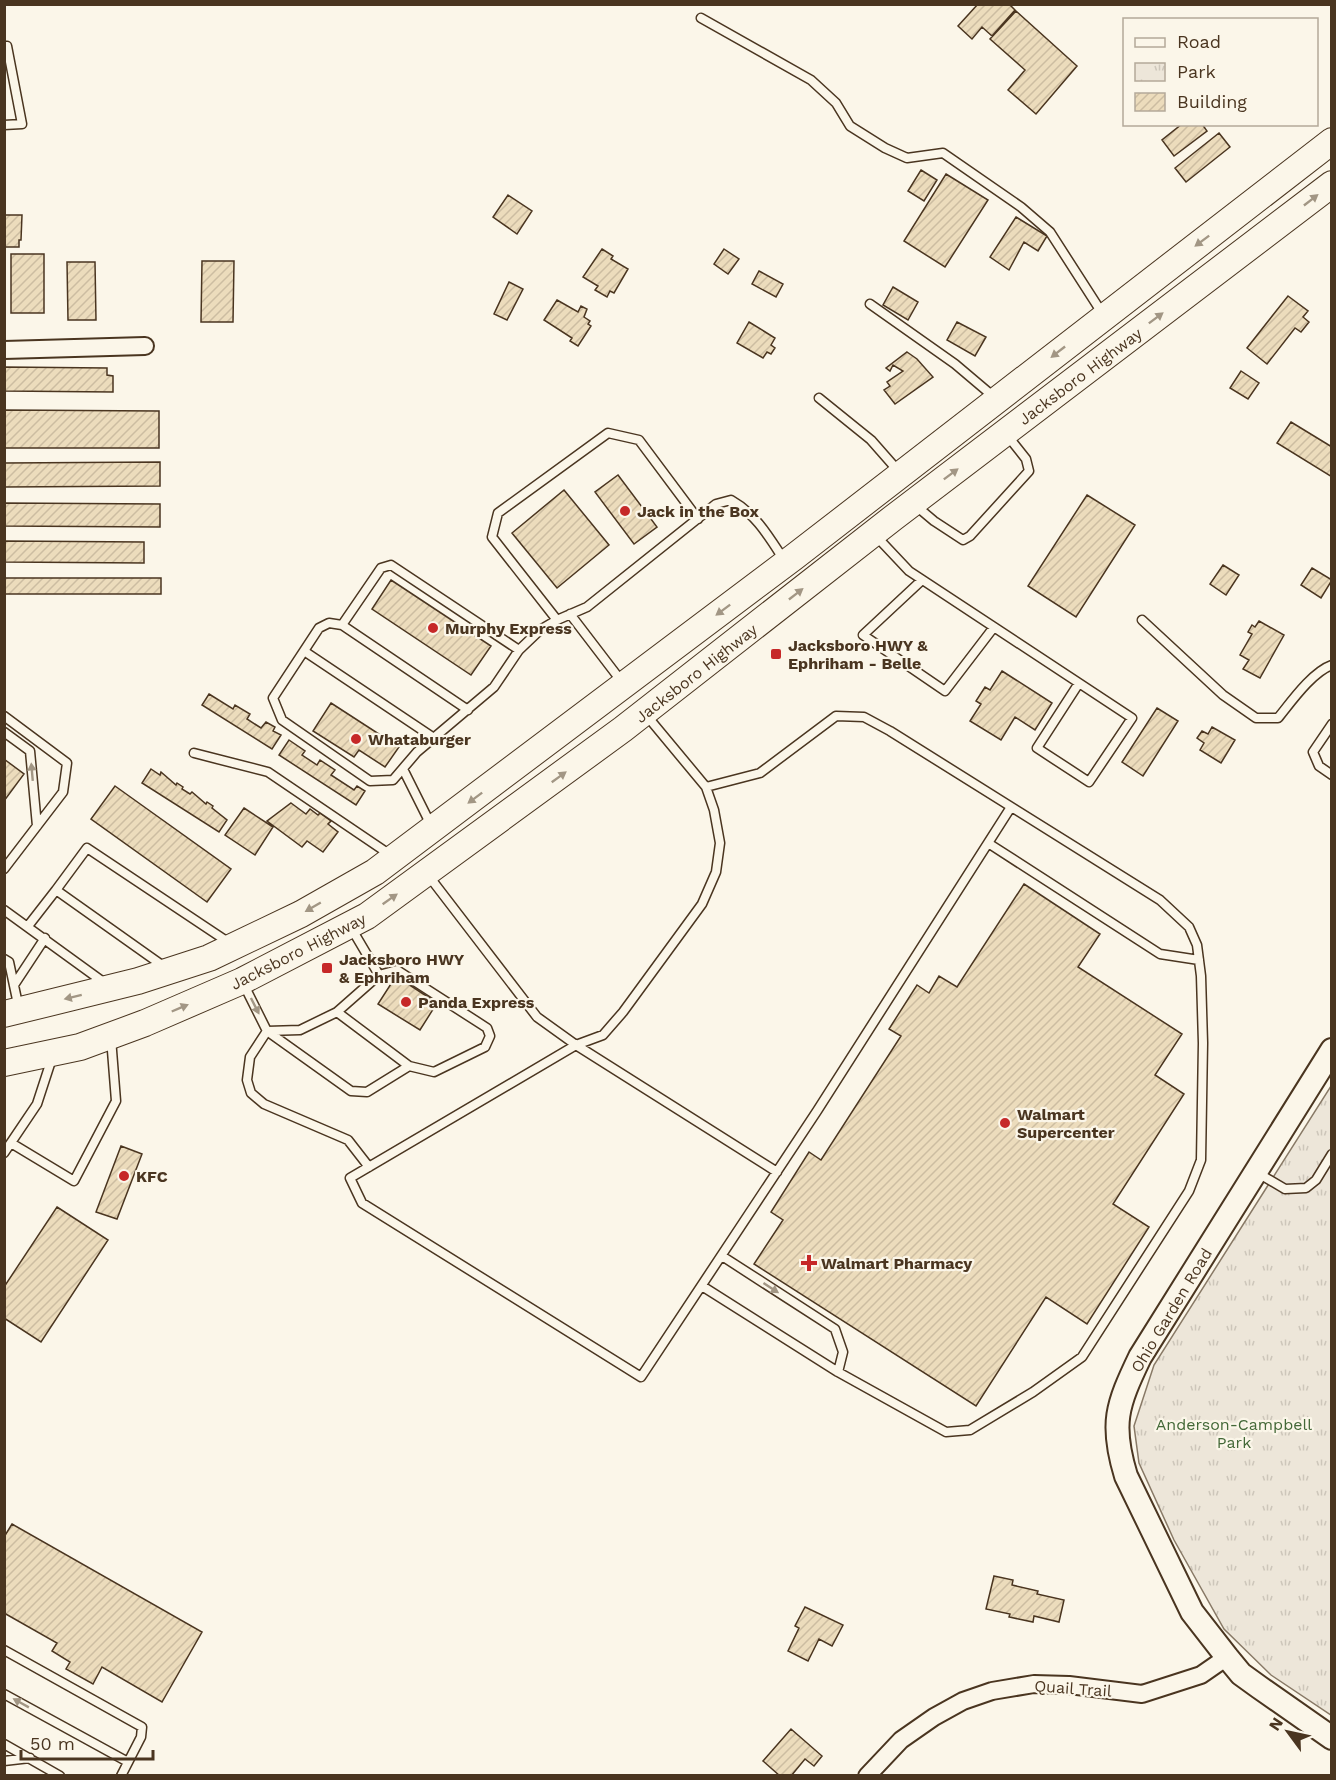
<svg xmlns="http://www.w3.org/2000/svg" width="1336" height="1780" viewBox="0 0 1336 1780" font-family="'Work Sans',sans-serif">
<defs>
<pattern id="park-tufts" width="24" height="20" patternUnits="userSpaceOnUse" patternTransform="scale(1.5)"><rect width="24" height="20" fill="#ede6d9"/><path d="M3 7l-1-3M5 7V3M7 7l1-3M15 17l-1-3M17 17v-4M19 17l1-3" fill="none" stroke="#cdc6ba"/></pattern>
<pattern id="building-hatch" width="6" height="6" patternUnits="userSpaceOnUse" patternTransform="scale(1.5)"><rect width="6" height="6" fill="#ecdcbc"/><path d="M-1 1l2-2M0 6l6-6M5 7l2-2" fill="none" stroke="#ccbda1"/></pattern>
</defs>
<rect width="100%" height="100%" fill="#fbf6e9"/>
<path fill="url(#park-tufts)" stroke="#887966" stroke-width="1.5" d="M 1331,1086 L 1331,1715 L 1271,1675 L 1224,1629 L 1174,1540 L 1139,1463 L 1134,1426 L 1154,1365 Z"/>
<path fill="url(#building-hatch)" stroke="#4a3520" stroke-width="1.5" d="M 978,4 L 1009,4 L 1015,10 L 992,36 L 982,27 L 972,39 L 958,26 Z
M 1016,11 L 1077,66 L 1036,114 L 1008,90 L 1025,70 L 990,39 Z
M 1182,124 L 1202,124 L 1207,131 L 1174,156 L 1162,140 Z
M 1219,133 L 1230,147 L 1186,182 L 1175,168 Z
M 921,170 L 937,180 L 924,201 L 908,191 Z
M 946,174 L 988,200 L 945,267 L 904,241 Z
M 508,195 L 532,211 L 517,234 L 493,217 Z
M 4,215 L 22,215 L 21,240 L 19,240 L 19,247 L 4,247 Z
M 1016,217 L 1047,236 L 1038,251 L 1024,242 L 1009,270 L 990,257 Z
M 602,249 L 613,256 L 611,259 L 628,269 L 614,293 L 610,291 L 607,297 L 595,290 L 598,286 L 583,277 Z
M 724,249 L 739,259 L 728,274 L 714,264 Z
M 11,254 L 44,254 L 44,313 L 11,313 Z
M 202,261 L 234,261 L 233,322 L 201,322 Z
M 67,262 L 95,262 L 96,320 L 68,320 Z
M 759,271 L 783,284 L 776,297 L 752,284 Z
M 509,282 L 523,289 L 507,320 L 494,314 Z
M 893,287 L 918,302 L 908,320 L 883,305 Z
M 1288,296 L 1308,311 L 1303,317 L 1309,322 L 1301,332 L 1295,328 L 1267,364 L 1247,348 Z
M 557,300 L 578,312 L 581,306 L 587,309 L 584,317 L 590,321 L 588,324 L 591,326 L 578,346 L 570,341 L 572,338 L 544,320 Z
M 749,322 L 775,338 L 771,345 L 775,348 L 771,354 L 767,352 L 763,358 L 737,343 Z
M 957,322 L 986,337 L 975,356 L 947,340 Z
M 907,352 L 917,359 L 933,377 L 895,404 L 884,390 L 890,386 L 887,382 L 903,371 L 893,365 L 890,371 L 886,368 Z
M 4,367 L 107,368 L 107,375 L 113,376 L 113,392 L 4,391 Z
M 1241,371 L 1259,383 L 1248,399 L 1230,388 Z
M 4,410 L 159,411 L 159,448 L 4,448 Z
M 1291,422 L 1332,447 L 1332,477 L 1277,443 Z
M 160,462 L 160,486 L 4,487 L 4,463 Z
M 618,475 L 657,527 L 634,544 L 595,492 Z
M 564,490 L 609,545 L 557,588 L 512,533 Z
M 1087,495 L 1135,525 L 1076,617 L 1028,586 Z
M 4,503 L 160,504 L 160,527 L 4,526 Z
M 4,541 L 144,542 L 144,563 L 4,562 Z
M 1223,565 L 1239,575 L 1226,595 L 1210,584 Z
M 1312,568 L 1332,580 L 1321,598 L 1301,585 Z
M 4,578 L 161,578 L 161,594 L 4,594 Z
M 391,580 L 491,646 L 471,675 L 372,609 Z
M 1259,621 L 1284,635 L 1260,678 L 1243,669 L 1249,660 L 1240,655 L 1252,634 L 1248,632 L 1252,625 L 1255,627 Z
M 1002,671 L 1052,703 L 1035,730 L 1015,717 L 1001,740 L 970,721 L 981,704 L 976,701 L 985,687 L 990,690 Z
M 209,694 L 233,709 L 235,705 L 250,714 L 247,719 L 261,728 L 266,722 L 275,727 L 273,731 L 281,735 L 272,749 L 202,705 Z
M 331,703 L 399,747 L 385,767 L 359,750 L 354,757 L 313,731 Z
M 1157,708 L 1178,721 L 1143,776 L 1122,762 Z
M 1212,727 L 1235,740 L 1221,763 L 1200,750 L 1204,743 L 1197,738 L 1202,731 L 1208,734 Z
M 289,740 L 305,751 L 302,755 L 317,765 L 320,760 L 335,770 L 331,775 L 354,790 L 357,786 L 365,791 L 356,805 L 279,755 Z
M 4,759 L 24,774 L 4,801 Z
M 151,769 L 160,775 L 161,772 L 176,785 L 177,783 L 183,787 L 182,789 L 190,794 L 192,792 L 206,804 L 207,802 L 213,806 L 212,808 L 227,820 L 219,832 L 142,783 Z
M 115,786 L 231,869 L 207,902 L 91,819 Z
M 291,803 L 306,814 L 310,809 L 318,815 L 320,813 L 331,821 L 328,824 L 338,832 L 323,852 L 307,841 L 302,847 L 267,821 Z
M 244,808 L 273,827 L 255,855 L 225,835 Z
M 1024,884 L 1100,934 L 1078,967 L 1182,1034 L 1155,1075 L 1184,1094 L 1113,1204 L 1149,1227 L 1087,1324 L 1046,1297 L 976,1406 L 754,1264 L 783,1220 L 771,1212 L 809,1152 L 821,1160 L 901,1036 L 889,1029 L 917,985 L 929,993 L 939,976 L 957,987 Z
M 396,976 L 437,1003 L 420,1030 L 378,1004 Z
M 121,1146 L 142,1154 L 117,1219 L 96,1212 Z
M 57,1207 L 108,1240 L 41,1342 L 4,1318 L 4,1287 Z
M 12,1524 L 202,1632 L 162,1702 L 102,1667 L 93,1684 L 66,1669 L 70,1662 L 52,1651 L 57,1643 L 4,1613 L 4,1537 Z
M 994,1576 L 1013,1580 L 1012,1585 L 1038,1591 L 1037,1594 L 1064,1600 L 1059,1622 L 1034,1616 L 1033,1622 L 1009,1617 L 1010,1614 L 986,1609 Z
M 805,1607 L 843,1625 L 832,1646 L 819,1639 L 808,1661 L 788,1651 L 799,1628 L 795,1626 Z
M 791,1729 L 822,1756 L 814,1766 L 805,1759 L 791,1776 L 780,1776 L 763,1761 Z"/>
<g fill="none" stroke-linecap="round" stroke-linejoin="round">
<defs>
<path id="lane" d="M 701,18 L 811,80 L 836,103 L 850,126 L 885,148 L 907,158 L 943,153 L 1021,207 L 1050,232 L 1104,316
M 4,125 L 22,124 L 7,46
M 870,304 L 955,364 L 994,397
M 819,398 L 871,440 L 900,473
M 915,505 L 934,521 L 963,540 L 970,536 L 1029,471 L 1026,459 L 1007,435
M 876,536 L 909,571 L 1132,718 L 1089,782 L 1037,748 L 1079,683
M 922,580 L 863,635 L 945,691 L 994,627
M 570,614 L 622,682
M 557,620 L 492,537 L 498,513 L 608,433 L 639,440 L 698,519
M 1142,620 L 1223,695 L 1256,718 L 1278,718 C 1291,702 1312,672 1332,665
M 342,625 L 468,710
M 519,650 L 391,565 L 381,568 L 342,625 L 329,623 L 319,628 L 273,698 L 282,720 L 370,781 L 393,780 L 417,752 L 494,687 L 519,650 L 540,630 L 557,620 L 587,607 L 716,504 L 731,500 C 756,514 769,537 784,560
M 304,651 L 434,738
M 4,716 L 67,763 L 63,792 L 4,869
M 647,716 L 706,787 L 714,810 L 720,843 L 716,872 L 702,904 L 623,1012 L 603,1035 L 576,1045 L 350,1178 L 362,1203 L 641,1377 L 817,1111 L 1011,807
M 1332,724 L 1313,752 L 1319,766 L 1332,775
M 4,732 L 30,751 L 37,826
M 194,753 L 268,772 L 392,856
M 403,769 L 431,825
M 988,843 L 1160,954 L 1199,960
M 428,875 L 537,1017 L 576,1045 L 777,1172
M 4,910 L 106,984
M 28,926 L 56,890
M 350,926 L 379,975
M 4,959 L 9,962 L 19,1009
M 166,968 L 56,890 L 87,848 L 231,944
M 243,983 L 267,1031 L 351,1091 L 367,1092 L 409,1066 L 434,1072 L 485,1047 L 490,1036 L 487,1028 L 397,970 L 379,975 L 337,1012 L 300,1030 L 267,1031
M 14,985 L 45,938
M 337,1012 L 409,1066
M 267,1031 L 250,1057 L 247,1080 L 251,1093 L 264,1104 L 348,1140 L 369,1167
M 11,1143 L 74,1181 L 116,1101 L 111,1038
M 4,1153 L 37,1104 L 52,1058
M 1256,1172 L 1285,1189 L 1306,1188 L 1316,1180 L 1332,1154
M 722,1256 L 835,1329 L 843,1352 L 838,1372
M 702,1286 L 838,1372 L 946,1432 L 970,1430 L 1033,1392 L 1082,1357 L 1189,1191 L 1201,1160 L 1203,1043 L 1201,976 L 1197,945 L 1189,927 L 1160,900 L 890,731 L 864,717 L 836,716 L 760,773 L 706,787
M 4,1650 L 142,1727 L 141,1737 L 121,1776
M 4,1694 L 128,1762
M 4,1744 L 60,1776
M 4,1761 L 30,1758"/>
<path id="street" d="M 4,350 L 145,346
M 867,1776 L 901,1740 L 934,1717 L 963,1701 L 992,1691 L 1034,1684 L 1069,1685 L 1142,1694 L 1201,1675 L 1227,1657"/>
<path id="secondary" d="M 1332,1050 L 1140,1357 C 1117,1405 1110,1424 1126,1476 L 1192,1612 L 1227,1657 L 1241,1674 L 1259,1687 L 1332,1738"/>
<path id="primary" d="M 4,1014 L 138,981 L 209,958 L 301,914 L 375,872 L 794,557 L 1332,141
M 4,1063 L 80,1047 L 145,1023 L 242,981 L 367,916 L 623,729 L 893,518 L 1332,184"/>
</defs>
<use href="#lane" stroke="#4a3520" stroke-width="11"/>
<use href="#street" stroke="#4a3520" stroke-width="20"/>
<use href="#secondary" stroke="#4a3520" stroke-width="26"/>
<use href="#primary" stroke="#4a3520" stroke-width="28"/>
<use href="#lane" stroke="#fbf6e9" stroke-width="8"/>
<use href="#street" stroke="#fbf6e9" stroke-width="16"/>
<use href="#secondary" stroke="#fbf6e9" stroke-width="22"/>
<use href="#primary" stroke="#fbf6e9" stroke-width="26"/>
</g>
<defs><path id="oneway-solid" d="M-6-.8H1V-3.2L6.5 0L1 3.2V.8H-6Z" transform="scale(1.5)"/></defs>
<g fill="#a29684">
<use href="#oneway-solid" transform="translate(1311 200) rotate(-38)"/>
<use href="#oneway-solid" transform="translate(1202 241) rotate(143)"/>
<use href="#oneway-solid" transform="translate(1156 318) rotate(-37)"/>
<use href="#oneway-solid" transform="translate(1058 352) rotate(142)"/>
<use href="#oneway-solid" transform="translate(951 474) rotate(-37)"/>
<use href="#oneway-solid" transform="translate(796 594) rotate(-38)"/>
<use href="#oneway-solid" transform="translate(723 610) rotate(143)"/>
<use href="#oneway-solid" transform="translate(32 772) rotate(-95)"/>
<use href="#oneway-solid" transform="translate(559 777) rotate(-36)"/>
<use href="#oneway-solid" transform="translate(475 798) rotate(143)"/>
<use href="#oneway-solid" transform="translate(390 899) rotate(-35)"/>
<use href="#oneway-solid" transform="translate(313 907) rotate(150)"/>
<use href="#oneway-solid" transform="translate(73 997) rotate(166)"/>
<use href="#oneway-solid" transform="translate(255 1006) rotate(63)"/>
<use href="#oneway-solid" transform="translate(180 1008) rotate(-23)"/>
<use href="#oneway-solid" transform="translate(771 1288) rotate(33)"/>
<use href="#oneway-solid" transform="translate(21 1703) rotate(-151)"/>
</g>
<g fill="#c62828" stroke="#fbf6e9" stroke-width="2">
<circle cx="625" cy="511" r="6"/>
<circle cx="433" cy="628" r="6"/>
<rect x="770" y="648" width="12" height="12" rx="3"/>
<circle cx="356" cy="739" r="6"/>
<rect x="321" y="962" width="12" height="12" rx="3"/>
<circle cx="406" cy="1002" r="6"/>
<circle cx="1005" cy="1123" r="6"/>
<circle cx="124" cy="1176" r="6"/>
<path d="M806 1254h6v6h6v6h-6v6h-6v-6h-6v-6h6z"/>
</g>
<g text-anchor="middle" stroke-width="4.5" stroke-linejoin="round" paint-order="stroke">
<g font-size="16" fill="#4a3520" stroke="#fbf6e9">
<text transform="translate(1080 376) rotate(-37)" y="6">Jacksboro Highway</text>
<text transform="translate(696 673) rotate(-38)" y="6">Jacksboro Highway</text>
<text transform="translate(298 951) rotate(-27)" y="6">Jacksboro Highway</text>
<text transform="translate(1171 1310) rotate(-59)" y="6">Ohio Garden Road</text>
<text transform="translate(1073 1688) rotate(4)" y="6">Quail Trail</text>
</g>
<g font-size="16" font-weight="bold" fill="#4a3520" stroke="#fbf6e9" text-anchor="start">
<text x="637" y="517">Jack in the Box</text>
<text x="445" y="634">Murphy Express</text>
<text x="788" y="651">Jacksboro HWY &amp;<tspan x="788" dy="18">Ephriham - Belle</tspan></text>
<text x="368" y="745">Whataburger</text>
<text x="339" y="965">Jacksboro HWY<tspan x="339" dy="18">&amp; Ephriham</tspan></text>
<text x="418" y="1008">Panda Express</text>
<text x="1017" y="1120">Walmart<tspan x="1017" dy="18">Supercenter</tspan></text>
<text x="136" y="1182">KFC</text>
<text x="821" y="1269">Walmart Pharmacy</text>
</g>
<g font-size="16" fill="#436837" stroke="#fbf6e9">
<text x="1234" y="1430">Anderson-Campbell<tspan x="1234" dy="18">Park</tspan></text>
</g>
</g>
<rect width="1336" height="1780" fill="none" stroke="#4a3520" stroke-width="12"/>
<rect x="1123" y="18" width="195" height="108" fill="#fbf6e9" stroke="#b4a999" stroke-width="1.5"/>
<rect x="1135" y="38" width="30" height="9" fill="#fbf6e9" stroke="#b4a999" stroke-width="1.5"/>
<text x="1177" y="48" font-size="18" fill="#4a3520">Road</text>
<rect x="1135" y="63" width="30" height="18" fill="url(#park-tufts)" stroke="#b4a999" stroke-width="1.5"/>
<text x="1177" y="78" font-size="18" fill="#4a3520">Park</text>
<rect x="1135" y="93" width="30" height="18" fill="url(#building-hatch)" stroke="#b4a999" stroke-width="1.5"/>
<text x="1177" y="108" font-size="18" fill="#4a3520">Building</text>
<g transform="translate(1288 1732) rotate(303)" stroke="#fbf6e9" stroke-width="4.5" paint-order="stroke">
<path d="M0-4.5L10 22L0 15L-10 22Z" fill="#4a3520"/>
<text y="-9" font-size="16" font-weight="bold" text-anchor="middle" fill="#4a3520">N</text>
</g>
<path d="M21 1750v9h132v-9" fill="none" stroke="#4a3520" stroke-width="3"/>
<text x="30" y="1750" font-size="18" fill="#4a3520" stroke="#fbf6e9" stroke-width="4.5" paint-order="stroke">50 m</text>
</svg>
